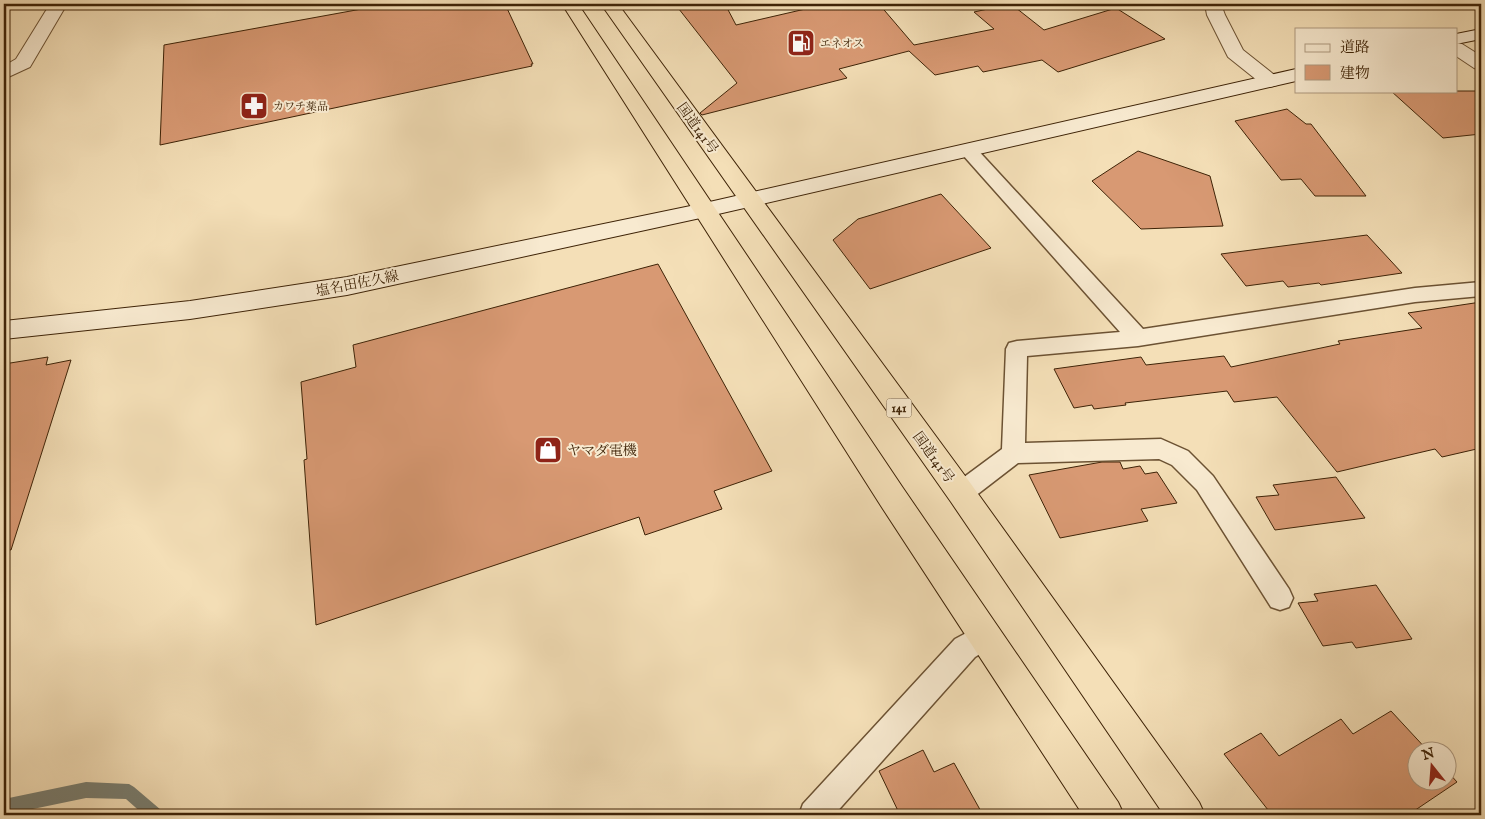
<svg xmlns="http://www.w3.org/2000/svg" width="1485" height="819" viewBox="0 0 1485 819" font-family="'IM FELL English','Noto Serif JP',serif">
<rect width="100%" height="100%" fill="#f4dfb7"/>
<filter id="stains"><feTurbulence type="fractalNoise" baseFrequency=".004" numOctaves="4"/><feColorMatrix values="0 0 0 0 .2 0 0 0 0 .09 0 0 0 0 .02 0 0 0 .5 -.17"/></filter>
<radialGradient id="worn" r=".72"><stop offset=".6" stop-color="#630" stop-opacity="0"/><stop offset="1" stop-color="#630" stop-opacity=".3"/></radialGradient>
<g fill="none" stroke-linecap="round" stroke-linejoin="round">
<path fill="#797e71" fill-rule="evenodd" d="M 86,782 L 129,784 L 134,787 L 161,810 L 164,815 L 144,815 L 126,799 L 86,798 L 4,815 L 4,799 Z"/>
</g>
<path fill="#d89973" stroke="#3e2307" d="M 389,4 L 505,4 L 533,64 L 531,64 L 532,66 L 160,145 L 164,45 Z
M 675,4 L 725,4 L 736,25 L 827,4 L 879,4 L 914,45 L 994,29 L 974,12 L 1011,4 L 1044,30 L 1116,8 L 1165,39 L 1058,72 L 1042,60 L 983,72 L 978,66 L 935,75 L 909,51 L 839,69 L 847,78 L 702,115 L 700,113 L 737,83 Z
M 1391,91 L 1481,91 L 1481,134 L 1443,138 Z
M 1287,109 L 1306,124 L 1311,124 L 1366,196 L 1315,196 L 1301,179 L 1281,180 L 1235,121 Z
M 1138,151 L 1210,176 L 1223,226 L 1141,229 L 1092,181 Z
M 941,194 L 991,248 L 870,289 L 833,240 L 858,219 Z
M 1367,235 L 1402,273 L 1321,285 L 1319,283 L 1288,287 L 1283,281 L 1246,286 L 1221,254 Z
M 658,264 L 772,471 L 714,491 L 722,509 L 645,535 L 639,517 L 316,625 L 304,460 L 307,459 L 301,382 L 356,367 L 353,345 Z
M 1481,302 L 1481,448 L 1442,457 L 1435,449 L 1337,472 L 1277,397 L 1234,402 L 1227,391 L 1125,403 L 1126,405 L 1094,409 L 1092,405 L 1074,408 L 1054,369 L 1141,357 L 1146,365 L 1224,356 L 1231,367 L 1340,344 L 1338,341 L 1422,328 L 1408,313 Z
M 48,357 L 46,365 L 71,360 L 11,550 L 4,549 L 4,364 Z
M 1102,462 L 1120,462 L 1123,469 L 1140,466 L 1145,474 L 1157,472 L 1177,503 L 1141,509 L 1148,521 L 1060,538 L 1029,475 Z
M 1336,477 L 1365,518 L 1275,530 L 1256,497 L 1279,495 L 1273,485 Z
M 1376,585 L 1412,639 L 1356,648 L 1352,642 L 1323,646 L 1298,603 L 1318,601 L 1314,594 Z
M 1391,711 L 1429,752 L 1418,752 L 1418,782 L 1448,782 L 1448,772 L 1457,782 L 1408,815 L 1272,815 L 1224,754 L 1261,733 L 1279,756 L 1341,719 L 1353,734 Z
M 923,750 L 934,772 L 954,763 L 983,815 L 900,815 L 879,771 Z"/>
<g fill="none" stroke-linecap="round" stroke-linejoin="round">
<defs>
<path id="lane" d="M 968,145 L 974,146 L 1143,329 L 1415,288 L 1481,282 L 1481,296 L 1415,302 L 1138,346 L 1027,356 L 1025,443 L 1161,439 L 1188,451 L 1213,476 L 1289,589 L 1293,598 L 1289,607 L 1280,610 L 1271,607 L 1197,490 L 1172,465 L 1159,459 L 1018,463 L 970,500 L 961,503 L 952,500 L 949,493 L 952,486 L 1002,449 L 1006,349 L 1009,343 L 1017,341 L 1120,332 L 962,154 L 959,150 L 962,146 Z
M 985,623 L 995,627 L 999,636 L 995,645 L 975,657 L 834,815 L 799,815 L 803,804 L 955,639 Z"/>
<path id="street" d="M 50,4 L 67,4 L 30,67 L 4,79 L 4,66 L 16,59 Z
M 1205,4 L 1221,4 L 1225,15 L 1243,50 L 1277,77 L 1280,81 L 1277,85 L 1270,87 L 1263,85 L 1228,57 L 1207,15 Z
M 1456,43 L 1462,44 L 1481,56 L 1481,70 L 1474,68 L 1456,56 Z"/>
<path id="secondary" d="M 1481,29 L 1481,39 L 1456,44 L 1456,34 Z
M 1296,69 L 1296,81 L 705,217 L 347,295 L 190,319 L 4,339 L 4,321 L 190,301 L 347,277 L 705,203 Z"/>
<path id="highway" d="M 562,4 L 578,4 L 903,488 L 1118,802 L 1124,815 L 1083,815 L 881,506 Z
M 601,4 L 618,4 L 971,484 L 1199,802 L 1205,815 L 1164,815 L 951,502 Z"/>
</defs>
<use href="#lane" stroke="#6c5233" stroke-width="3"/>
<use href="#street" stroke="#6c5233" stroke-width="2"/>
<use href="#secondary" stroke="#3e2307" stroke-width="2"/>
<use href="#highway" stroke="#3e2307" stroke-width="2"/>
<use href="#lane" fill="#f8ead0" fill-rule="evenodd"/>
<use href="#street" fill="#f8ead0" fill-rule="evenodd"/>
<use href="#secondary" fill="#f8ead0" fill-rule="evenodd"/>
<use href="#highway" fill="#f4dfb7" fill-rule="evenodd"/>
</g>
<defs>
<symbol id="fuel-square" viewBox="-11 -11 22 22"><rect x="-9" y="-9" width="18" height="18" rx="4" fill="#8f2418" stroke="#f8ead0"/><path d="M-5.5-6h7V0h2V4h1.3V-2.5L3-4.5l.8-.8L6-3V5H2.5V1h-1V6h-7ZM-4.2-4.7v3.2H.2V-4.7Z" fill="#fff"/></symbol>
<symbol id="pharmacy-square" viewBox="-11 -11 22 22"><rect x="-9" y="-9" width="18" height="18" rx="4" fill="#8f2418" stroke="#f8ead0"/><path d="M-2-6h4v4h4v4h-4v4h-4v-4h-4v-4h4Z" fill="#fff"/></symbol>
<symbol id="shop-square" viewBox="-11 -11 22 22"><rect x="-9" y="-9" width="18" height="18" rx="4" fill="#8f2418" stroke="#f8ead0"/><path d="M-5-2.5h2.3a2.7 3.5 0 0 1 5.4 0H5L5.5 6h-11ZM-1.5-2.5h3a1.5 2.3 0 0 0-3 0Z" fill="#fff"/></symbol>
</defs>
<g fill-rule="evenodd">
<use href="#fuel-square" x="785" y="27" width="32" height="32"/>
<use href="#pharmacy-square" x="238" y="90" width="32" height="32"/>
<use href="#shop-square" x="532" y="434" width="32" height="32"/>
</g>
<g text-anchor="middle" stroke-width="4" stroke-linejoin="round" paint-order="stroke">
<g font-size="11" fill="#3e2307" stroke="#f8ead0" text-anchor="start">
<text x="820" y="47">エネオス</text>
<text x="273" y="110">カワチ薬品</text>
</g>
<rect fill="#f8ead0" stroke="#765f43" stroke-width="1" x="886.5" y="398.5" width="25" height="19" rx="4"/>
<g font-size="12" font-weight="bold" fill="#3e2307">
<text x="899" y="412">141</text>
</g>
<g font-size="14" fill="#3e2307" stroke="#f8ead0">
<text transform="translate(698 128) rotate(54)" y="5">国道141号</text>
<text transform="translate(357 283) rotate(-11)" y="5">塩名田佐久線</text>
<text transform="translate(934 457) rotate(54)" y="5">国道141号</text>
</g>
<g font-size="14" fill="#3e2307" stroke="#f8ead0" text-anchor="start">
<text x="567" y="455">ヤマダ電機</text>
</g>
</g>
<rect width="1485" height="819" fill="none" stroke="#f4dfb7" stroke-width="20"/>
<rect x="5" y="5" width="1475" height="809" fill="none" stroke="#3e2307" stroke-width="2.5"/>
<rect x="10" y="10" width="1465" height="799" fill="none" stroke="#3e2307"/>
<rect x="1295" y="28" width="162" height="65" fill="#f8ead0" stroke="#ae9a80"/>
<rect x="1305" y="44" width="25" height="8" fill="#f8ead0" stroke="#ae9a80"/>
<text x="1340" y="52" font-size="15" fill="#3e2307">道路</text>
<rect x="1305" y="65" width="25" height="15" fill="#d89973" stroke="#ae9a80"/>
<text x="1340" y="78" font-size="15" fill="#3e2307">建物</text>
<g transform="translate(1432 766) rotate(343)"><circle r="24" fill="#f8ead0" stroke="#ae9a80"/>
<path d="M0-4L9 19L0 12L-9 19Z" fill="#8f2418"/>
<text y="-8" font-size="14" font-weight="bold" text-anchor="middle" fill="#3e2307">N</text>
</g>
<rect width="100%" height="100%" filter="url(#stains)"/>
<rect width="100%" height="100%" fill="url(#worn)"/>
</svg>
